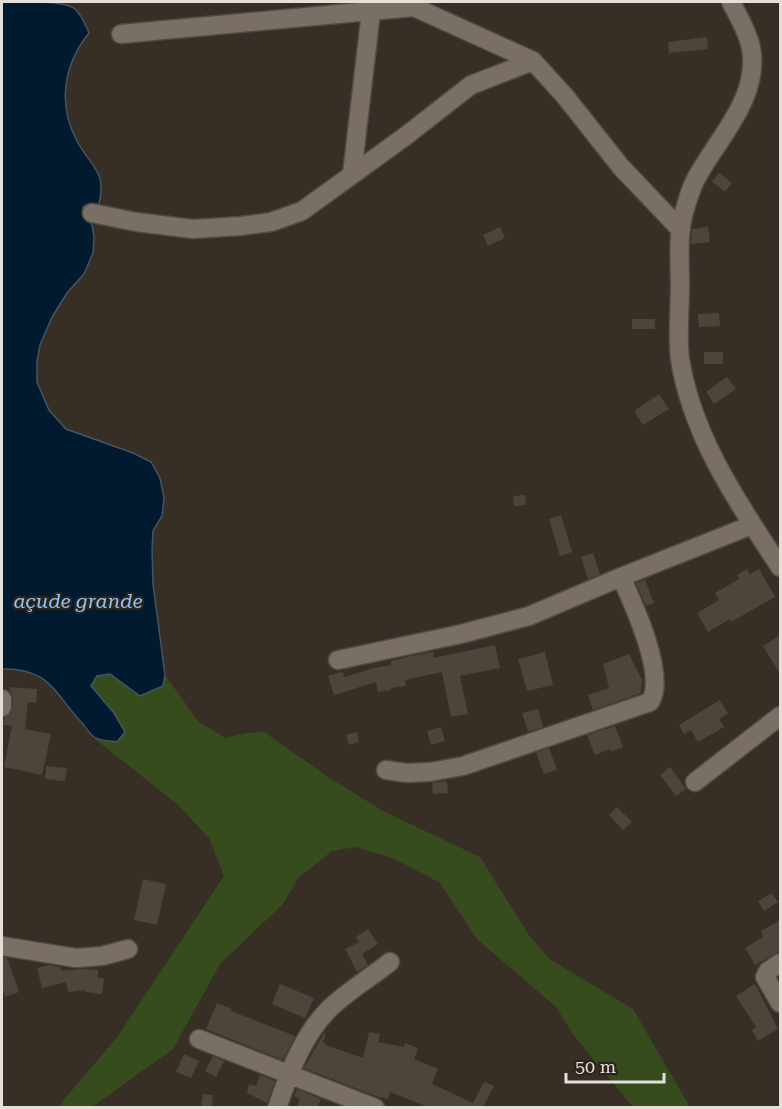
<svg xmlns="http://www.w3.org/2000/svg" width="782" height="1109" viewBox="0 0 782 1109" font-family="'Roboto Serif',serif">
<rect width="100%" height="100%" fill="#372e26"/>
<path fill="#374c1c" d="M 110,674 L 140,696 L 163,686 L 165,675 L 198,721 L 225,738 L 247,733 L 264,732 L 331,779 L 385,812 L 480,857 L 530,937 L 551,960 L 633,1009 L 690,1107 L 633,1107 L 575,1037 L 556,1007 L 477,939 L 440,883 L 393,858 L 356,847 L 332,851 L 298,878 L 283,904 L 220,964 L 173,1049 L 92,1107 L 57,1108 L 118,1036 L 224,876 L 209,838 L 177,804 L 95,739 L 117,742 L 114,713 L 91,686 L 97,676 Z"/>
<path fill="#011a30" stroke="#455563" stroke-width="1.5" d="M 2,2 C 20,2 59,0 74,8 C 82,15 85,24 89,33 C 64,64 57,104 77,141 C 92,169 108,171 98,207 L 86,205 L 83,207 L 83,215 L 92,225 L 94,237 L 93,253 L 84,274 L 67,293 L 52,317 L 40,345 L 37,361 L 37,382 L 49,410 L 66,429 L 133,453 L 151,462 L 160,478 L 164,498 L 162,516 L 153,531 L 152,550 L 153,584 L 165,675 L 163,686 L 140,696 L 110,674 L 97,676 L 91,686 L 114,713 L 125,732 L 117,742 C 111,741 100,741 94,737 C 90,734 86,728 82,723 C 54,693 50,668 2,669 Z"/>
<path fill="#4d453b" d="M 707,37 L 708,49 L 669,53 L 668,42 Z
M 719,173 L 732,183 L 725,192 L 712,182 Z
M 500,227 L 505,238 L 488,246 L 483,235 Z
M 708,227 L 710,242 L 691,244 L 692,229 Z
M 719,313 L 720,326 L 699,327 L 698,314 Z
M 632,319 L 655,319 L 655,329 L 632,329 Z
M 704,352 L 723,352 L 723,364 L 704,364 Z
M 727,377 L 736,389 L 714,404 L 706,392 Z
M 659,394 L 669,409 L 643,425 L 634,411 Z
M 525,495 L 526,505 L 514,506 L 513,496 Z
M 561,515 L 572,552 L 560,556 L 549,519 Z
M 593,553 L 600,574 L 588,579 L 581,557 Z
M 747,569 L 750,574 L 759,569 L 775,597 L 731,622 L 730,619 L 708,632 L 697,613 L 719,600 L 715,593 L 739,579 L 737,575 Z
M 645,580 L 654,603 L 646,606 L 636,583 Z
M 780,635 L 780,674 L 763,646 Z
M 495,645 L 500,668 L 460,676 L 468,714 L 451,717 L 442,672 L 405,680 L 406,686 L 391,688 L 391,690 L 378,692 L 376,682 L 334,695 L 328,676 L 343,672 L 344,677 L 374,668 L 391,665 L 391,661 L 411,656 L 433,652 L 434,658 Z
M 545,652 L 553,685 L 527,691 L 518,659 Z
M 629,654 L 642,680 L 641,693 L 593,710 L 588,695 L 609,688 L 603,664 Z
M 9,687 L 37,689 L 36,703 L 28,702 L 25,729 L 51,734 L 42,775 L 4,767 L 12,726 L 3,725 L 4,718 L 11,713 L 13,707 L 13,698 Z
M 720,700 L 728,714 L 719,719 L 724,727 L 698,742 L 691,730 L 684,734 L 679,725 Z
M 538,709 L 543,727 L 528,732 L 522,713 Z
M 615,726 L 623,747 L 611,752 L 610,749 L 595,755 L 587,735 Z
M 441,727 L 445,741 L 431,745 L 427,731 Z
M 357,732 L 359,742 L 349,745 L 346,735 Z
M 549,748 L 557,770 L 544,774 L 536,753 Z
M 46,766 L 67,768 L 65,781 L 45,779 Z
M 670,767 L 686,789 L 676,796 L 660,775 Z
M 447,781 L 448,793 L 433,794 L 432,783 Z
M 617,807 L 632,822 L 623,830 L 609,815 Z
M 143,879 L 166,884 L 157,925 L 134,920 Z
M 772,893 L 778,902 L 764,911 L 758,901 Z
M 780,920 L 780,951 L 755,965 L 745,948 L 763,937 L 761,931 Z
M 368,929 L 378,944 L 362,954 L 368,965 L 357,972 L 345,949 L 359,942 L 356,937 Z
M 2,957 L 7,958 L 19,992 L 5,997 L 2,987 Z
M 50,965 L 60,967 L 61,971 L 82,969 L 98,970 L 98,978 L 104,978 L 102,994 L 85,992 L 85,990 L 68,992 L 66,982 L 42,988 L 37,968 Z
M 280,984 L 314,998 L 305,1018 L 272,1004 Z
M 755,984 L 778,1029 L 758,1041 L 752,1030 L 756,1027 L 736,996 Z
M 217,1003 L 232,1009 L 231,1011 L 295,1036 L 283,1060 L 206,1029 Z
M 369,1032 L 380,1034 L 378,1042 L 404,1047 L 405,1043 L 418,1048 L 414,1059 L 438,1069 L 432,1084 L 473,1103 L 484,1082 L 494,1086 L 483,1107 L 428,1107 L 390,1092 L 388,1099 L 378,1097 L 304,1068 L 324,1033 L 326,1034 L 323,1042 L 326,1045 L 363,1058 Z
M 184,1054 L 199,1061 L 191,1078 L 176,1072 Z
M 213,1056 L 224,1061 L 216,1077 L 205,1071 Z
M 260,1075 L 275,1081 L 267,1103 L 247,1093 L 249,1084 L 256,1086 Z
M 297,1089 L 321,1099 L 317,1107 L 296,1107 L 300,1099 L 294,1096 Z
M 203,1094 L 213,1095 L 212,1107 L 201,1107 Z"/>
<g fill="none" stroke-linecap="round" stroke-linejoin="round">
<defs>
<path id="minor" d="M 731,2 C 738,16 748,32 751,48 C 760,96 720,136 698,175 C 692,185 688,198 685,209 C 677,233 680,261 680,286 C 680,310 677,336 680,359 C 692,436 738,503 780,567
M 121,34 L 414,7 L 533,61 L 564,95 L 621,167 L 681,230
M 352,174 L 371,12
M 92,213 L 136,222 L 193,229 L 241,226 L 271,222 L 302,211 L 407,135 L 471,85 L 533,61
M 338,660 L 461,634 L 529,616 L 621,577 L 752,525
M 2,707 L 2,699
M 386,770 L 407,773 L 430,772 L 463,766 L 650,702 C 667,676 633,603 621,577
M 695,782 L 780,716
M 2,946 L 76,958 L 102,956 L 128,949
M 780,963 L 768,971 L 765,977 L 780,1003
M 199,1039 L 375,1108
M 277,1108 C 289,1073 302,1037 328,1010 C 346,992 370,978 390,962"/>
</defs>
<use href="#minor" stroke="#514a43" stroke-width="21"/>
<use href="#minor" stroke="#796f65" stroke-width="18"/>
</g>
<g text-anchor="middle" stroke-width="4.5" stroke-linejoin="round" paint-order="stroke">
<g font-size="20" font-style="italic" fill="#8dc6fc" stroke="#2d241c">
<text x="78" y="608">açude grande</text>
</g>
</g>
<rect width="782" height="1109" fill="none" stroke="#e4dfd9" stroke-width="6"/>
<path d="M566 1073v9h98v-9" fill="none" stroke="#e4dfd9" stroke-width="3"/>
<text x="575" y="1073" font-size="18" fill="#e4dfd9" stroke="#2d241c" stroke-width="4.5" paint-order="stroke">50 m</text>
</svg>
